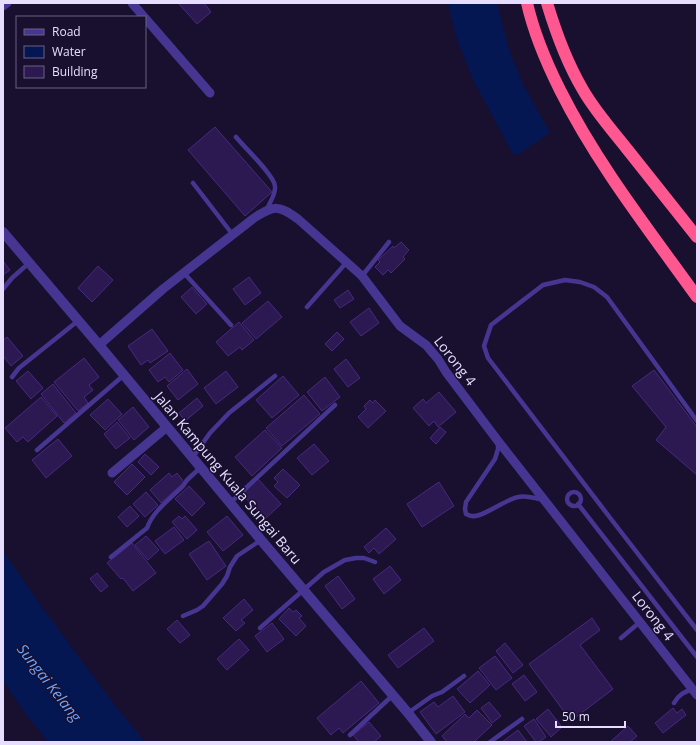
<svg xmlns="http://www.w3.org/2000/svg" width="700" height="745" viewBox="0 0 700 745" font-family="'Open Sans',sans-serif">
<rect width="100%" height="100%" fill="#190f2f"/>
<path fill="#051752" d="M 448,3 L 497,3 L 508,47 L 523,84 L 550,133 L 517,155 L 513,154 L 474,82 L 457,40 Z
M 3,551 L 42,607 L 110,699 L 145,742 L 48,742 L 25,713 L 3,681 Z"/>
<path fill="#2d1952" stroke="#462980" d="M 178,3 L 204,3 L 211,12 L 197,24 Z
M 215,127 L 272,192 L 245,216 L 188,150 Z
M 401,242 L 409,250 L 403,257 L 405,259 L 391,273 L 388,270 L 383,275 L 375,267 L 380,262 L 378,260 L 393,246 L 394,248 Z
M 3,261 L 10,270 L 3,275 Z
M 98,266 L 113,280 L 92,302 L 78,288 Z
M 249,277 L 261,293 L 245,305 L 233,289 Z
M 192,287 L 207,304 L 196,314 L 181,297 Z
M 348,290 L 354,299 L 340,308 L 334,300 Z
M 268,301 L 282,317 L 256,339 L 242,323 Z
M 369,308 L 379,323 L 361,336 L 350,322 Z
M 239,322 L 254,340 L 242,350 L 240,347 L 228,356 L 216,342 Z
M 152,329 L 168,351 L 150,363 L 148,360 L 141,365 L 128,346 Z
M 337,332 L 344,339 L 332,351 L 325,344 Z
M 7,337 L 23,356 L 11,366 L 3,356 L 3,340 Z
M 170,353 L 183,370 L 169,382 L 165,377 L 158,382 L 149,370 Z
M 84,358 L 99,377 L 89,385 L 93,390 L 84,397 L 88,403 L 78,411 L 54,382 Z
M 346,359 L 360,378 L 348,387 L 334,369 Z
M 187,369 L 198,384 L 178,400 L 167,386 Z
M 654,370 L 697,427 L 697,475 L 656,440 L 666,427 L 632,386 Z
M 28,371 L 43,388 L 31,399 L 16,381 Z
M 226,371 L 238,387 L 216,404 L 204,388 Z
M 283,376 L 299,395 L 272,418 L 256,400 Z
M 325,377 L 340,397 L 322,411 L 307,392 Z
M 53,384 L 76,413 L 64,423 L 41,394 Z
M 439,392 L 456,412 L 438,427 L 434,421 L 429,426 L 413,408 L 423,399 L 426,403 Z
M 304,395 L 320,414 L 282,446 L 266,428 Z
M 41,397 L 57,416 L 28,442 L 23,437 L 17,442 L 5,428 Z
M 197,398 L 203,406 L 185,421 L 179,413 Z
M 108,399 L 122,414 L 105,430 L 90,415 Z
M 370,400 L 373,403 L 375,400 L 386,411 L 368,428 L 358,417 L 366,409 L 364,406 Z
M 133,407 L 149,427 L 134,440 L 118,420 Z
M 117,422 L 130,438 L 116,449 L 104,434 Z
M 440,427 L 446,432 L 436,444 L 430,438 Z
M 265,430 L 282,448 L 252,476 L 235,457 Z
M 58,439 L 72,456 L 46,478 L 32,460 Z
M 314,444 L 329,461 L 312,475 L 297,458 Z
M 145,454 L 159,467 L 151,475 L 138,462 Z
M 132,464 L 145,477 L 127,495 L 114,482 Z
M 283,469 L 300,485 L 287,498 L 274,486 L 278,482 L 274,478 Z
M 169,473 L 172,477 L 177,473 L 184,482 L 161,503 L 150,490 Z
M 258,479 L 281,504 L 265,519 L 242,494 Z
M 439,482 L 454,506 L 422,527 L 407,504 Z
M 189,486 L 205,503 L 192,516 L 175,499 Z
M 146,492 L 158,505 L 145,517 L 133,504 Z
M 130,506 L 139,516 L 127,527 L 118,517 Z
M 179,516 L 182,519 L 185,516 L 197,530 L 187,539 L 172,522 Z
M 227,516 L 243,535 L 223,551 L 207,532 Z
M 174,527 L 184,540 L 165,554 L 155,541 Z
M 386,528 L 396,539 L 379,554 L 374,548 L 369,553 L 364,547 Z
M 146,536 L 159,550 L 148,560 L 135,545 Z
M 209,541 L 226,566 L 207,580 L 189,554 Z
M 132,543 L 156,573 L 133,591 L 123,578 L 121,579 L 107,563 Z
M 390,566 L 401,580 L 384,594 L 373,579 Z
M 97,573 L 108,586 L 101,592 L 90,579 Z
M 338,576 L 355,599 L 342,609 L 325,586 Z
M 244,599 L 253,610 L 241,620 L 245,623 L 236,631 L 223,618 Z
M 289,608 L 293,612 L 296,610 L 302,616 L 299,618 L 306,626 L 296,636 L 279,619 Z
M 592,618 L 600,630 L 580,645 L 613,689 L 571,721 L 529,664 Z
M 177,620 L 190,635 L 180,643 L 167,629 Z
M 272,623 L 284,639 L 267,652 L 255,636 Z
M 424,628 L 434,641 L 398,668 L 388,655 Z
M 239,639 L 249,650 L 227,670 L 217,659 Z
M 505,643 L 523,665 L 513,673 L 496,651 Z
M 495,656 L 512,678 L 496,690 L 479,668 Z
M 478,671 L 490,685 L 470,703 L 457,689 Z
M 524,675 L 537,692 L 525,701 L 512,684 Z
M 361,681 L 379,703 L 343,733 L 339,728 L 331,735 L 317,718 Z
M 453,696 L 465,712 L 436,734 L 420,712 L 434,702 L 438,707 Z
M 489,702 L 501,716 L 492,723 L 481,708 Z
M 673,708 L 677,713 L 682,709 L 686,715 L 663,733 L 655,723 Z
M 548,709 L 562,727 L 551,737 L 536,719 Z
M 477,710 L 492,725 L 474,742 L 447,742 L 442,736 L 465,714 L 469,718 Z
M 534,719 L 546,737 L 539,742 L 536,742 L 524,726 Z
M 369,722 L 381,736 L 374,742 L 359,742 L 353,735 Z
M 628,726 L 637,736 L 630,742 L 610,742 Z
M 518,730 L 527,742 L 502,742 Z"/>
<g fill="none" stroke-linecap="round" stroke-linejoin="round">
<path stroke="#463692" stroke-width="4.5" d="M 236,137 C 244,147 274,175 275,186 C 276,194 270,202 267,209
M 193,183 L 233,235
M 184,273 L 231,325
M 362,276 L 389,242
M 3,289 L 12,278 L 29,263
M 307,307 L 346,263
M 12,377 L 19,368 L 79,320
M 697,421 L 607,297 L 594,287 L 580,282 L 565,280 L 543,285 L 491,325 L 484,346 L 488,358 L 611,519 L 697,630
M 498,443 L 498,449 L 495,459 L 466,502 L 465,509 L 466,514 C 468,515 470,516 472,516 C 482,518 506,499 518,497 C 526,495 535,498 543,500
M 37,450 L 124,375
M 193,457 L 210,433 L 229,413 L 275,376
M567 499a7 7 0 1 1 14 0a7 7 0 1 1-14 0Z
M 231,502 L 335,405
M 578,504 L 697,657
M 111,557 L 147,528 C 153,511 170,499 183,486 L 187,480 L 201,467
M 183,616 L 197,610 L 203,606 L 222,584 L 227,576 L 230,567 L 237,556 L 261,540
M 260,628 L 324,572 L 345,560 L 356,558 L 364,558 L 375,562
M 621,638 L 640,622
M 674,703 C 678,695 684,692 693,689
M 408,713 L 432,696 L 442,692 L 464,676
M 350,735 L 393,695
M 490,742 L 522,719"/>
<path stroke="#463692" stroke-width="9" d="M 132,3 L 144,17
M 3,6 L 7,3
M 145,18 L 210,93
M 99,345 L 163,289 L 254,218 C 275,205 278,205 298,219 L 362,276 L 400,326 L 426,345 L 438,359 L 446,372 L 498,441 L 697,695
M 112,473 L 167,427"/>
<path stroke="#463692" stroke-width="10" d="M 3,232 L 99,345 L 261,540 L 408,713 L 431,742"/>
<path stroke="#ff5891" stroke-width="12" d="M 527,3 C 534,34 546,62 560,90 C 597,164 649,230 697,297
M 547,3 C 556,33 567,63 583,90 C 595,111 612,130 627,149 C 650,178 674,208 697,237"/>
</g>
<g text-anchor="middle" stroke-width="3" stroke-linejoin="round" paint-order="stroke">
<g font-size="14" fill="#e6ddff" stroke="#190f2f">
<text transform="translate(455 361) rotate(52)" y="5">Lorong 4</text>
<text transform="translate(228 478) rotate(50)" y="5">Jalan Kampung Kuala Sungai Baru</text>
<text transform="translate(653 616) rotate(52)" y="5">Lorong 4</text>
</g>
<g font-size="15" font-style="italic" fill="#6ba6ff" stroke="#190f2f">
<text transform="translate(49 683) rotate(52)" y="5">Sungai Kelang</text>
</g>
</g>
<rect width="700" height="745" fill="none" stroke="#e6ddff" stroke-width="8"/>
<rect x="16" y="16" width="130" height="72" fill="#190f2f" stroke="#6b6182"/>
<rect x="24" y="29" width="20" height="6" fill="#463692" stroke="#6b6182"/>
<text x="52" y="36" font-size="12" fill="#e6ddff">Road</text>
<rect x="24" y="46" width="20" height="12" fill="#051752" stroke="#6b6182"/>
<text x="52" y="56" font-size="12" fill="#e6ddff">Water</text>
<rect x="24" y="66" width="20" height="12" fill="#2d1952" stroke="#6b6182"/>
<text x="52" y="76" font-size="12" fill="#e6ddff">Building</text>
<path d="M556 721v6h69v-6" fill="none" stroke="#e6ddff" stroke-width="2"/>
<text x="562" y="721" font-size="12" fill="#e6ddff" stroke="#190f2f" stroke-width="3" paint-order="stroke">50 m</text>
</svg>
